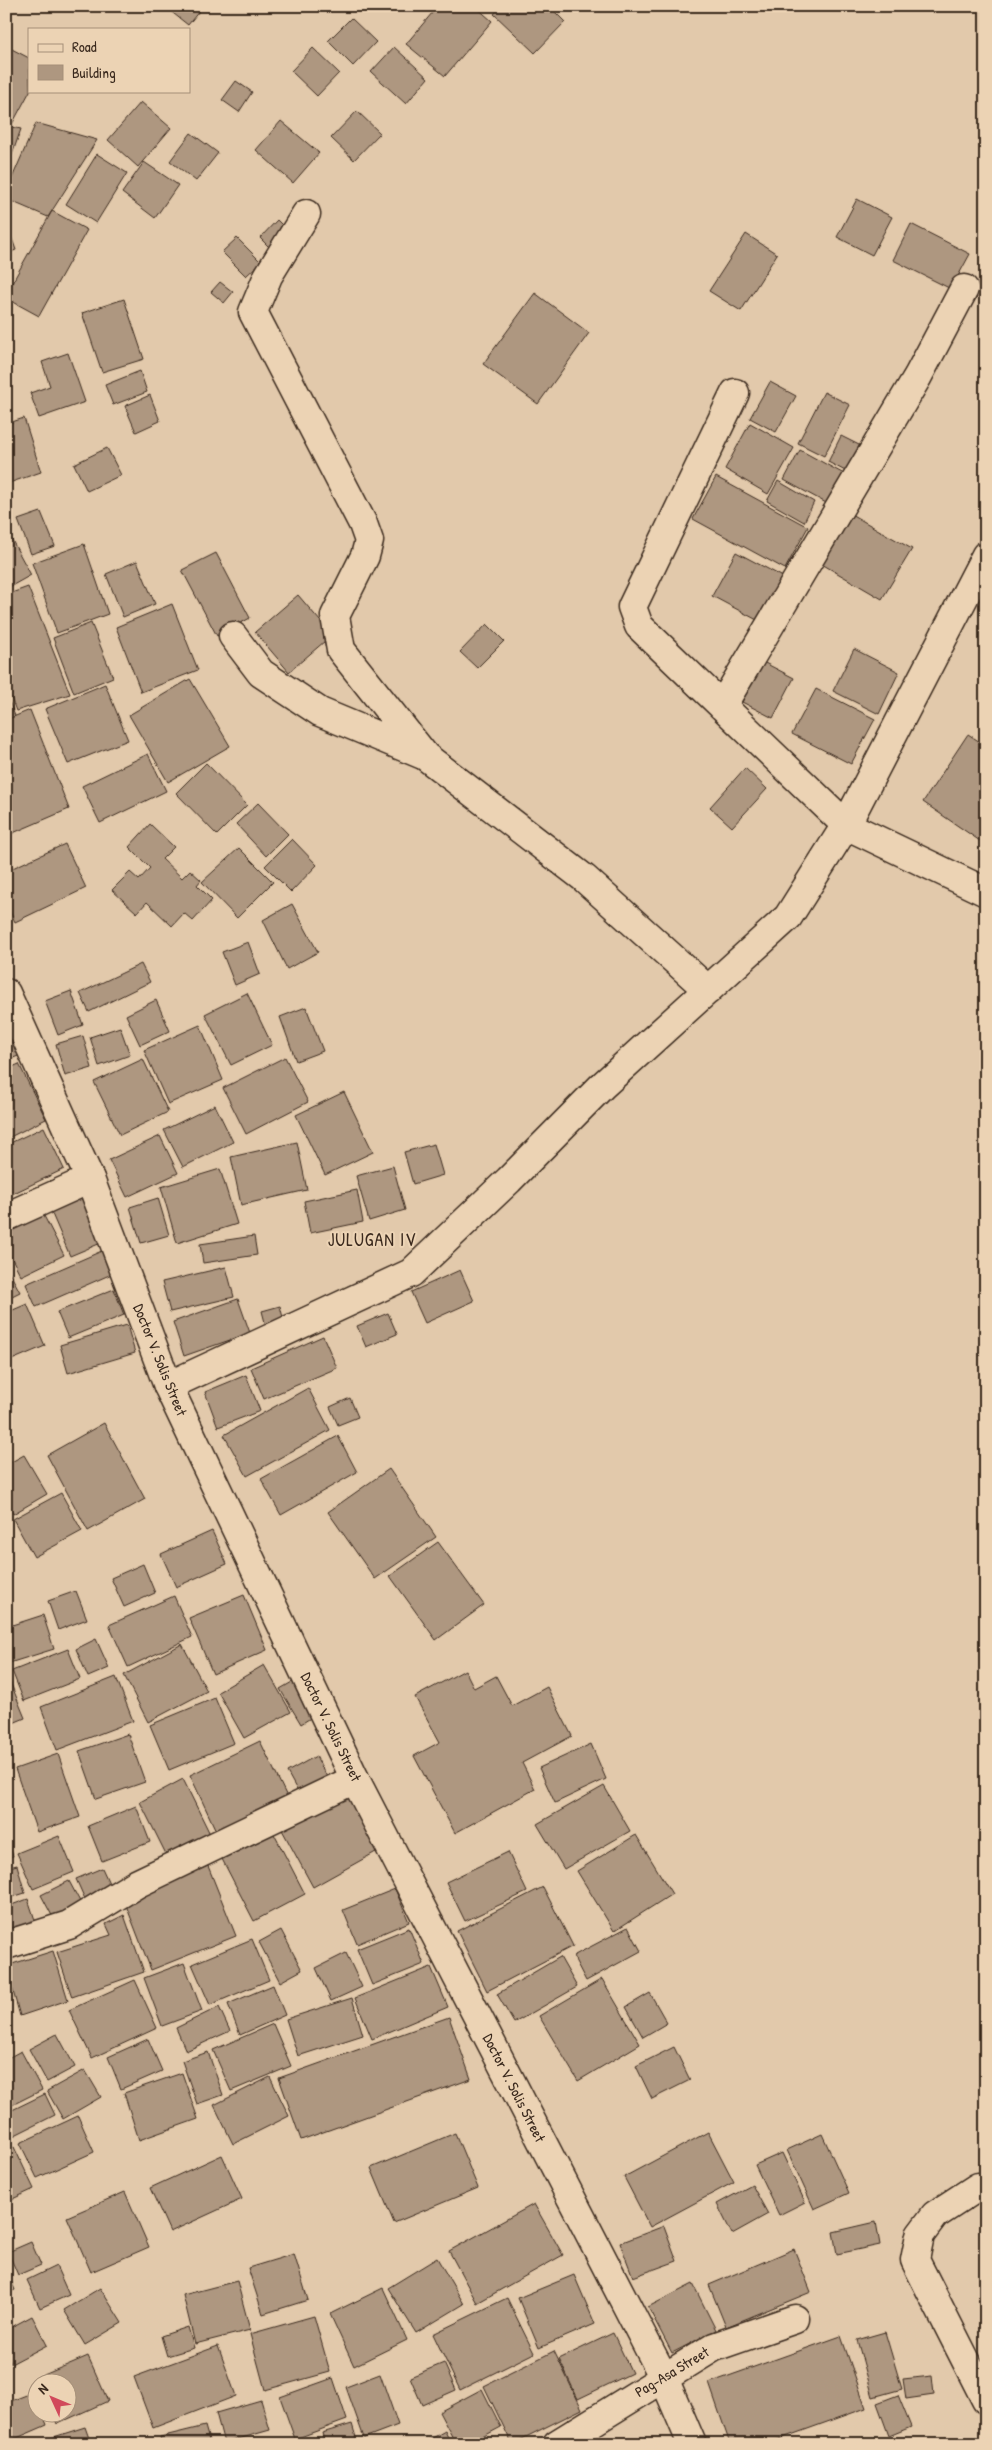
<svg xmlns="http://www.w3.org/2000/svg" width="992" height="2450" viewBox="0 0 992 2450" font-family="'Patrick Hand',sans-serif">
<rect width="100%" height="100%" fill="#e2c9ab"/>
<filter id="ink" filterUnits="userSpaceOnUse"><feTurbulence type="fractalNoise" baseFrequency=".02" numOctaves="2"/><feDisplacementMap in="SourceGraphic" scale="10" xChannelSelector="R" yChannelSelector="G"/><feConvolveMatrix kernelMatrix="1 2 1 2 8 2 1 2 1" color-interpolation-filters="sRGB"/></filter>
<g filter="url(#ink)">
<path fill="#ae9780" stroke="#3b2a1e" d="M 164,6 L 203,6 L 188,25 Z
M 438,6 L 475,6 L 492,21 L 445,76 L 406,44 Z
M 501,6 L 549,6 L 565,22 L 535,53 L 494,14 Z
M 351,18 L 376,42 L 353,66 L 328,41 Z
M 6,46 L 29,58 L 30,91 L 10,128 L 6,126 Z
M 394,47 L 428,78 L 406,104 L 371,72 Z
M 313,48 L 339,73 L 317,96 L 291,71 Z
M 236,81 L 252,92 L 239,112 L 222,100 Z
M 141,102 L 171,128 L 138,167 L 108,140 Z
M 357,111 L 380,133 L 354,160 L 331,138 Z
M 281,121 L 319,153 L 293,183 L 256,150 Z
M 36,123 L 97,140 L 48,217 L 6,199 L 6,192 Z
M 6,126 L 21,129 L 6,172 Z
M 191,133 L 218,153 L 196,181 L 170,161 Z
M 97,154 L 127,173 L 96,223 L 66,204 Z
M 144,162 L 178,185 L 155,218 L 122,193 Z
M 857,199 L 892,217 L 872,255 L 837,237 Z
M 52,211 L 87,230 L 39,316 L 6,298 L 6,294 Z
M 277,220 L 291,234 L 273,251 L 260,238 Z
M 6,222 L 16,250 L 6,254 Z
M 911,224 L 970,254 L 951,289 L 893,260 Z
M 746,234 L 777,254 L 741,311 L 709,291 Z
M 237,238 L 261,262 L 246,276 L 222,252 Z
M 220,282 L 233,292 L 224,303 L 211,292 Z
M 535,293 L 589,333 L 538,404 L 483,364 Z
M 124,299 L 144,359 L 102,372 L 82,313 Z
M 68,353 L 85,402 L 39,418 L 30,393 L 50,386 L 42,362 Z
M 140,371 L 147,392 L 113,405 L 105,385 Z
M 770,382 L 796,396 L 776,432 L 750,418 Z
M 824,392 L 850,405 L 824,456 L 798,443 Z
M 150,395 L 160,421 L 136,432 L 125,406 Z
M 24,418 L 41,472 L 6,484 L 6,424 Z
M 750,423 L 794,448 L 768,494 L 725,469 Z
M 841,436 L 867,449 L 853,475 L 828,462 Z
M 107,448 L 121,475 L 87,491 L 74,464 Z
M 800,450 L 844,474 L 828,504 L 784,480 Z
M 716,477 L 808,527 L 785,569 L 693,519 Z
M 778,481 L 814,502 L 804,522 L 767,501 Z
M 41,512 L 55,546 L 31,554 L 18,520 Z
M 849,513 L 912,549 L 882,599 L 820,563 Z
M 8,533 L 31,575 L 6,589 L 6,534 Z
M 84,544 L 108,614 L 57,633 L 32,563 Z
M 736,552 L 783,577 L 759,621 L 712,596 Z
M 216,553 L 250,618 L 217,636 L 182,570 Z
M 137,561 L 155,604 L 123,617 L 106,574 Z
M 28,587 L 70,694 L 16,711 L 6,685 L 6,595 Z
M 298,595 L 332,635 L 289,672 L 255,632 Z
M 172,604 L 198,670 L 141,692 L 116,627 Z
M 91,623 L 113,677 L 74,693 L 53,638 Z
M 487,624 L 504,641 L 477,668 L 460,652 Z
M 854,649 L 899,672 L 879,714 L 833,691 Z
M 763,662 L 794,678 L 773,718 L 742,702 Z
M 190,679 L 230,746 L 168,782 L 129,715 Z
M 105,684 L 128,740 L 68,764 L 45,709 Z
M 816,689 L 875,719 L 851,764 L 792,734 Z
M 6,694 L 15,716 L 6,720 Z
M 30,710 L 69,809 L 6,836 L 6,720 Z
M 968,734 L 986,746 L 986,833 L 980,841 L 923,802 Z
M 148,754 L 166,791 L 100,823 L 82,786 Z
M 206,763 L 247,805 L 217,835 L 176,793 Z
M 745,768 L 767,789 L 732,827 L 710,807 Z
M 258,803 L 288,834 L 266,856 L 236,824 Z
M 150,824 L 174,847 L 162,859 L 182,878 L 190,870 L 201,880 L 197,885 L 212,900 L 193,921 L 184,913 L 172,926 L 147,902 L 137,913 L 112,890 L 130,872 L 139,880 L 150,868 L 129,847 Z
M 292,839 L 317,865 L 291,892 L 265,866 Z
M 65,844 L 86,888 L 15,922 L 6,903 L 6,871 Z
M 239,848 L 273,882 L 237,918 L 202,882 Z
M 292,904 L 318,952 L 287,969 L 263,920 Z
M 248,942 L 260,974 L 235,985 L 222,952 Z
M 141,964 L 150,982 L 89,1012 L 80,993 Z
M 71,991 L 83,1025 L 58,1035 L 45,1001 Z
M 247,993 L 272,1045 L 231,1065 L 205,1014 Z
M 156,1000 L 170,1031 L 140,1045 L 126,1015 Z
M 306,1007 L 323,1051 L 296,1061 L 280,1017 Z
M 6,1016 L 23,1054 L 6,1061 Z
M 200,1025 L 223,1080 L 168,1104 L 144,1050 Z
M 120,1027 L 130,1055 L 99,1066 L 90,1037 Z
M 83,1036 L 92,1068 L 65,1076 L 56,1044 Z
M 285,1057 L 308,1102 L 246,1134 L 223,1088 Z
M 143,1059 L 168,1112 L 120,1135 L 94,1082 Z
M 19,1064 L 46,1119 L 6,1139 L 6,1070 Z
M 344,1092 L 373,1152 L 325,1175 L 296,1115 Z
M 215,1105 L 233,1142 L 183,1167 L 164,1130 Z
M 44,1127 L 64,1169 L 12,1194 L 6,1181 L 6,1145 Z
M 160,1136 L 178,1173 L 127,1197 L 109,1160 Z
M 297,1142 L 307,1190 L 241,1205 L 231,1157 Z
M 434,1144 L 443,1175 L 413,1184 L 404,1152 Z
M 393,1166 L 405,1210 L 369,1221 L 356,1176 Z
M 220,1169 L 237,1224 L 177,1243 L 161,1187 Z
M 357,1190 L 363,1222 L 310,1233 L 304,1201 Z
M 80,1193 L 101,1243 L 70,1256 L 49,1207 Z
M 158,1198 L 169,1235 L 141,1243 L 130,1207 Z
M 42,1212 L 64,1255 L 21,1276 L 6,1247 L 6,1230 Z
M 254,1236 L 257,1255 L 203,1263 L 200,1244 Z
M 104,1250 L 114,1273 L 36,1307 L 26,1284 Z
M 6,1266 L 20,1292 L 6,1299 Z
M 226,1267 L 234,1297 L 170,1312 L 162,1282 Z
M 460,1270 L 474,1301 L 425,1323 L 411,1292 Z
M 114,1289 L 124,1315 L 68,1338 L 57,1312 Z
M 238,1299 L 250,1333 L 184,1356 L 173,1322 Z
M 27,1304 L 45,1346 L 7,1362 L 6,1313 Z
M 280,1306 L 285,1325 L 267,1330 L 262,1311 Z
M 388,1313 L 397,1334 L 366,1347 L 357,1326 Z
M 127,1325 L 135,1353 L 68,1373 L 60,1345 Z
M 323,1336 L 337,1368 L 264,1399 L 251,1368 Z
M 246,1375 L 260,1411 L 218,1427 L 205,1392 Z
M 308,1388 L 330,1430 L 247,1476 L 224,1435 Z
M 350,1398 L 358,1417 L 338,1425 L 330,1407 Z
M 104,1423 L 145,1499 L 88,1531 L 47,1455 Z
M 338,1436 L 357,1472 L 281,1515 L 261,1479 Z
M 24,1455 L 47,1494 L 13,1514 L 6,1502 L 6,1465 Z
M 389,1469 L 436,1537 L 375,1579 L 328,1512 Z
M 61,1493 L 82,1531 L 34,1557 L 13,1519 Z
M 212,1531 L 227,1564 L 176,1587 L 161,1554 Z
M 438,1542 L 484,1605 L 436,1640 L 390,1576 Z
M 143,1564 L 155,1593 L 124,1607 L 111,1578 Z
M 76,1591 L 87,1619 L 58,1630 L 48,1601 Z
M 244,1595 L 267,1650 L 213,1674 L 189,1618 Z
M 174,1596 L 192,1637 L 128,1667 L 109,1625 Z
M 43,1615 L 54,1649 L 6,1664 L 6,1627 Z
M 96,1639 L 109,1668 L 88,1677 L 76,1649 Z
M 182,1644 L 207,1691 L 148,1722 L 124,1675 Z
M 68,1649 L 80,1679 L 24,1701 L 12,1671 Z
M 264,1665 L 291,1712 L 244,1738 L 218,1692 Z
M 465,1670 L 474,1688 L 496,1676 L 512,1706 L 547,1687 L 572,1736 L 522,1763 L 535,1789 L 455,1833 L 414,1756 L 440,1742 L 415,1697 Z
M 6,1672 L 25,1718 L 6,1726 Z
M 116,1677 L 133,1721 L 57,1750 L 41,1707 Z
M 299,1678 L 320,1712 L 301,1724 L 280,1689 Z
M 215,1698 L 234,1743 L 169,1770 L 150,1725 Z
M 128,1734 L 145,1782 L 96,1799 L 79,1751 Z
M 260,1741 L 289,1801 L 218,1835 L 190,1775 Z
M 591,1744 L 606,1779 L 555,1803 L 539,1768 Z
M 58,1754 L 80,1817 L 37,1832 L 15,1769 Z
M 316,1756 L 327,1777 L 298,1792 L 287,1772 Z
M 183,1779 L 212,1838 L 169,1860 L 140,1802 Z
M 604,1786 L 630,1831 L 564,1869 L 537,1824 Z
M 352,1789 L 383,1848 L 313,1887 L 281,1828 Z
M 136,1806 L 150,1842 L 102,1861 L 88,1826 Z
M 273,1832 L 305,1894 L 254,1921 L 222,1859 Z
M 6,1835 L 13,1856 L 6,1859 Z
M 636,1835 L 672,1894 L 614,1931 L 577,1871 Z
M 59,1836 L 74,1872 L 33,1889 L 17,1853 Z
M 508,1852 L 527,1892 L 465,1921 L 446,1882 Z
M 17,1865 L 25,1893 L 6,1899 L 6,1868 Z
M 208,1866 L 236,1936 L 151,1970 L 124,1900 Z
M 102,1868 L 114,1894 L 88,1906 L 76,1879 Z
M 69,1881 L 85,1911 L 57,1925 L 41,1895 Z
M 543,1887 L 573,1946 L 487,1991 L 457,1931 Z
M 395,1889 L 409,1922 L 357,1944 L 343,1910 Z
M 28,1899 L 38,1929 L 6,1939 L 6,1907 Z
M 124,1915 L 144,1972 L 72,1997 L 57,1952 L 111,1935 L 106,1924 Z
M 628,1927 L 641,1951 L 586,1981 L 573,1956 Z
M 409,1928 L 424,1964 L 372,1985 L 357,1949 Z
M 281,1930 L 302,1970 L 280,1982 L 259,1942 Z
M 252,1939 L 269,1980 L 210,2005 L 192,1964 Z
M 53,1951 L 68,2000 L 20,2016 L 6,1966 Z
M 346,1953 L 362,1987 L 331,2001 L 316,1968 Z
M 560,1957 L 577,1987 L 514,2023 L 497,1994 Z
M 184,1963 L 202,2011 L 162,2026 L 144,1978 Z
M 431,1967 L 448,2007 L 372,2039 L 355,1998 Z
M 602,1979 L 640,2044 L 578,2081 L 539,2016 Z
M 135,1980 L 157,2028 L 92,2058 L 69,2010 Z
M 273,1985 L 285,2015 L 240,2035 L 228,2004 Z
M 650,1993 L 667,2023 L 643,2037 L 626,2007 Z
M 352,1998 L 363,2035 L 298,2056 L 286,2019 Z
M 219,2007 L 230,2031 L 186,2051 L 176,2028 Z
M 449,2017 L 471,2079 L 301,2140 L 279,2078 Z
M 273,2024 L 291,2066 L 231,2091 L 213,2050 Z
M 57,2034 L 75,2067 L 47,2082 L 29,2049 Z
M 148,2039 L 162,2071 L 121,2089 L 108,2057 Z
M 674,2047 L 690,2080 L 652,2099 L 636,2066 Z
M 21,2051 L 42,2090 L 6,2108 L 6,2059 Z
M 208,2052 L 223,2095 L 197,2104 L 182,2061 Z
M 85,2070 L 101,2097 L 63,2119 L 47,2091 Z
M 182,2073 L 198,2119 L 139,2140 L 124,2093 Z
M 270,2077 L 289,2116 L 233,2144 L 214,2105 Z
M 45,2094 L 55,2115 L 13,2136 L 6,2122 L 6,2113 Z
M 78,2116 L 94,2152 L 37,2178 L 20,2143 Z
M 708,2132 L 734,2182 L 650,2227 L 624,2177 Z
M 455,2133 L 478,2188 L 394,2223 L 371,2168 Z
M 822,2134 L 849,2193 L 814,2209 L 787,2150 Z
M 14,2147 L 34,2189 L 6,2202 L 6,2151 Z
M 782,2153 L 805,2202 L 779,2215 L 755,2165 Z
M 222,2155 L 242,2199 L 170,2232 L 150,2188 Z
M 752,2185 L 768,2214 L 732,2234 L 717,2204 Z
M 125,2192 L 149,2247 L 91,2272 L 67,2217 Z
M 534,2204 L 563,2255 L 477,2303 L 449,2251 Z
M 876,2222 L 880,2245 L 837,2254 L 833,2232 Z
M 664,2226 L 677,2261 L 633,2277 L 620,2243 Z
M 31,2242 L 41,2265 L 18,2275 L 8,2252 Z
M 794,2249 L 811,2292 L 726,2327 L 709,2285 Z
M 294,2254 L 308,2300 L 263,2314 L 248,2268 Z
M 437,2258 L 464,2304 L 416,2333 L 388,2288 Z
M 56,2266 L 69,2295 L 40,2308 L 27,2280 Z
M 6,2269 L 15,2290 L 6,2294 Z
M 574,2275 L 595,2324 L 539,2348 L 518,2298 Z
M 237,2281 L 250,2330 L 195,2344 L 183,2295 Z
M 693,2284 L 716,2330 L 672,2353 L 648,2307 Z
M 100,2288 L 122,2323 L 85,2345 L 64,2310 Z
M 383,2288 L 407,2340 L 354,2366 L 330,2314 Z
M 507,2298 L 534,2353 L 460,2390 L 433,2334 Z
M 32,2316 L 47,2345 L 11,2364 L 6,2355 L 6,2330 Z
M 314,2316 L 330,2372 L 265,2390 L 250,2334 Z
M 188,2327 L 194,2348 L 167,2356 L 161,2336 Z
M 885,2332 L 902,2389 L 873,2397 L 857,2340 Z
M 613,2333 L 632,2373 L 578,2399 L 559,2359 Z
M 841,2336 L 866,2408 L 766,2444 L 730,2444 L 709,2383 Z
M 218,2346 L 236,2396 L 153,2428 L 134,2377 Z
M 554,2351 L 582,2409 L 512,2444 L 484,2386 Z
M 88,2356 L 108,2401 L 57,2424 L 52,2412 L 68,2412 L 68,2382 L 39,2382 L 37,2378 Z
M 444,2363 L 456,2390 L 422,2405 L 410,2377 Z
M 380,2374 L 398,2425 L 364,2438 L 346,2387 Z
M 932,2376 L 934,2395 L 906,2399 L 903,2379 Z
M 333,2378 L 347,2420 L 295,2439 L 280,2397 Z
M 482,2389 L 501,2427 L 469,2444 L 456,2444 L 439,2412 Z
M 34,2392 L 38,2400 L 38,2412 L 42,2412 L 47,2425 L 10,2441 L 6,2430 L 6,2403 Z
M 898,2395 L 911,2427 L 889,2436 L 877,2403 Z
M 261,2400 L 270,2430 L 224,2443 L 216,2413 Z
M 352,2424 L 358,2444 L 325,2444 L 322,2433 Z
M 205,2426 L 210,2444 L 162,2444 L 160,2437 Z
M 85,2427 L 91,2444 L 32,2444 Z
M 445,2431 L 451,2444 L 422,2444 Z"/>
<g fill="none" stroke-linecap="round" stroke-linejoin="round">
<defs>
<path id="street" d="M 306,214 L 268,276 L 253,312 L 363,524 L 369,541 L 365,556 L 335,616 L 341,650 L 425,756 L 584,878 L 708,990
M 735,393 L 632,607 L 639,626 L 846,825 L 986,892
M 233,636 L 261,673 L 320,712 L 423,755
M 722,706 L 918,376 L 964,289
M 6,1217 L 90,1179
M 168,1386 L 411,1273 L 509,1180 L 602,1086 L 788,917 L 846,825 L 986,555
M 6,1945 L 69,1925 L 138,1883 L 355,1779
M 978,2187 L 935,2215 L 920,2235 L 915,2260 L 986,2400
M 557,2444 L 714,2347 L 795,2319"/>
<path id="secondary" d="M 6,993 L 90,1179 L 168,1386 L 355,1779 L 663,2376 L 692,2444"/>
</defs>
<use href="#street" stroke="#3b2a1e" stroke-width="31"/>
<use href="#secondary" stroke="#3b2a1e" stroke-width="31"/>
<use href="#street" stroke="#ecd3b4" stroke-width="28"/>
<use href="#secondary" stroke="#ecd3b4" stroke-width="28"/>
</g>
</g>
<g text-anchor="middle" stroke-width="4" stroke-linejoin="round" paint-order="stroke">
<g font-size="15" fill="#3b2a1e" stroke="#ecd3b4">
<text transform="translate(160 1360) rotate(68)" y="5">Doctor V. Solis Street</text>
<text transform="translate(331 1727) rotate(64)" y="5">Doctor V. Solis Street</text>
<text transform="translate(514 2088) rotate(63)" y="5">Doctor V. Solis Street</text>
<text transform="translate(672 2372) rotate(-31)" y="5">Pag-Asa Street</text>
</g>
<g font-size="18" letter-spacing="1" fill="#3b2a1e" stroke="#ecd3b4">
<text x="372" y="1246">JULUGAN IV</text>
</g>
</g>
<rect width="992" height="2450" fill="none" stroke="#ecd3b4" stroke-width="25"/>
<rect x="12" y="12" width="967" height="2425" fill="none" stroke="#3b2a1e" stroke-width="2" filter="url(#ink)"/>
<rect x="28" y="28" width="162" height="65" fill="#ecd3b4" stroke="#a58f78"/>
<rect x="38" y="44" width="25" height="8" fill="#ecd3b4" stroke="#a58f78"/>
<text x="72" y="52" font-size="15" fill="#3b2a1e">Road</text>
<rect x="38" y="65" width="25" height="15" fill="#ae9780" stroke="#a58f78"/>
<text x="72" y="78" font-size="15" fill="#3b2a1e">Building</text>
<g transform="translate(52 2398) rotate(314)"><circle r="24" fill="#ecd3b4" stroke="#a58f78"/>
<path d="M0-4L9 19L0 12L-9 19Z" fill="#d1495b"/>
<text y="-8" font-size="14" font-weight="bold" text-anchor="middle" fill="#3b2a1e">N</text>
</g>
</svg>
